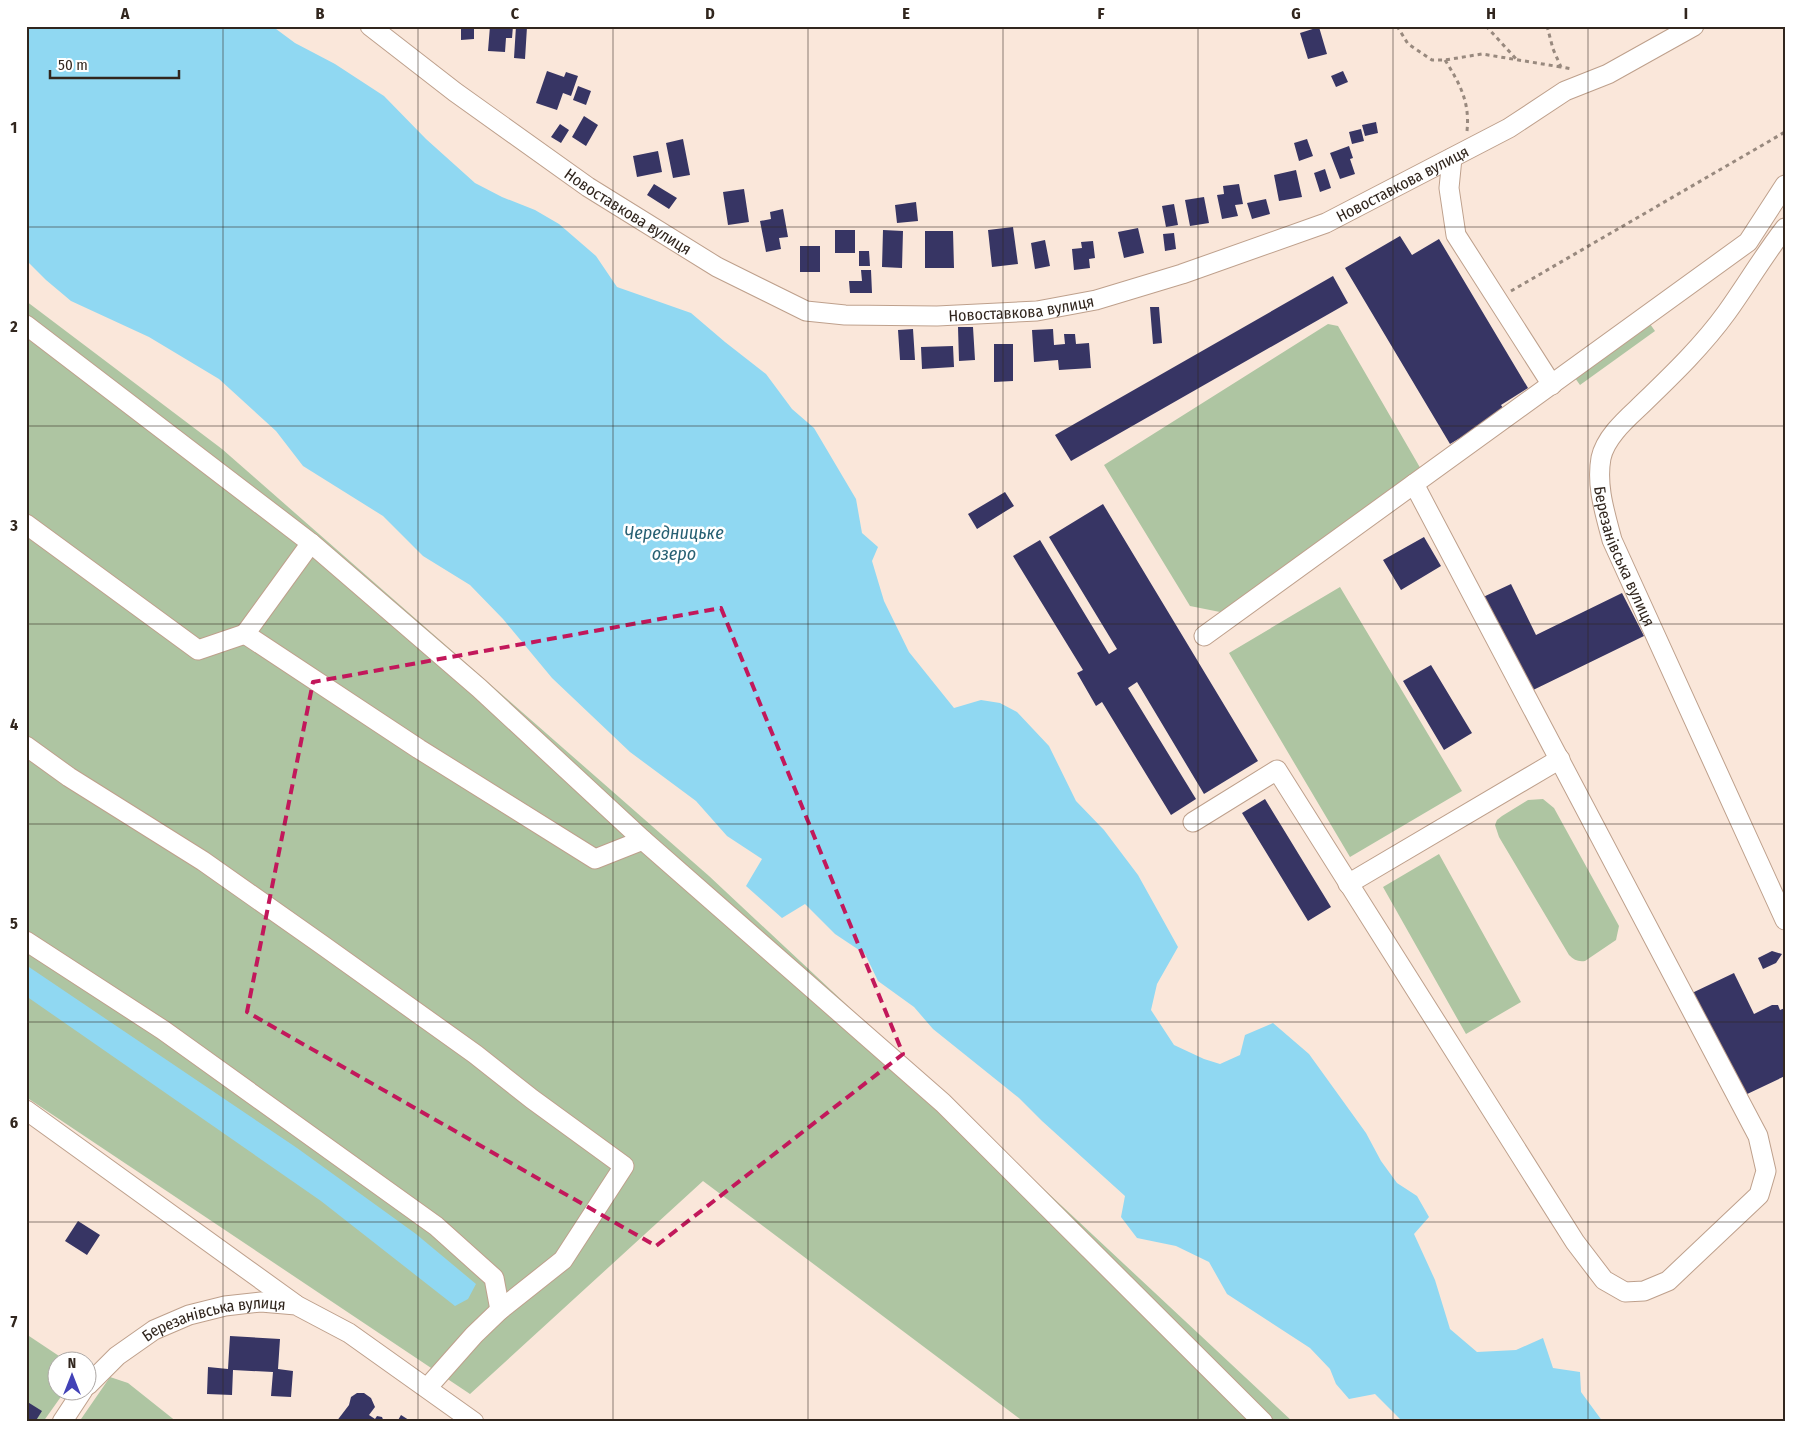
<svg xmlns="http://www.w3.org/2000/svg" width="1811" height="1448" viewBox="0 0 1811 1448" font-family="'Fira Sans Condensed',sans-serif">
<rect width="100%" height="100%" fill="#fae7da"/>
<path fill="#aec5a2" d="M 26,301 L 222,449 L 709,876 L 1293,1422 L 1024,1422 L 703,1181 L 470,1394 L 26,1097 Z
M 1328,324 L 1338,326 L 1422,471 L 1225,613 L 1190,606 L 1104,465 Z
M 1650,324 L 1655,331 L 1580,385 L 1575,378 Z
M 1340,587 L 1462,791 L 1350,857 L 1229,653 Z
M 1543,799 L 1554,808 L 1619,926 L 1616,940 L 1585,961 C 1578,962 1574,960 1569,955 L 1499,837 L 1495,825 L 1497,820 L 1502,816 L 1528,800 Z
M 1439,854 L 1521,1002 L 1466,1034 L 1383,887 Z
M 26,1334 L 65,1360 L 58,1360 L 58,1390 L 65,1391 L 43,1422 L 26,1422 Z
M 110,1377 L 128,1383 L 177,1422 L 79,1422 Z"/>
<path fill="#90d8f2" d="M 26,26 L 272,26 L 295,43 L 335,64 L 384,96 L 426,139 L 475,183 L 502,197 L 535,210 L 559,224 L 596,256 L 617,287 L 691,313 L 725,342 L 766,374 L 792,409 L 814,428 L 856,499 L 862,533 L 878,547 L 872,561 L 884,601 L 909,652 L 954,708 L 981,700 L 1000,703 L 1017,712 L 1049,746 L 1076,801 L 1104,830 L 1138,875 L 1178,947 L 1157,984 L 1151,1010 L 1174,1045 L 1204,1059 L 1220,1064 L 1240,1055 L 1245,1035 L 1273,1023 L 1309,1054 L 1366,1133 L 1381,1161 L 1397,1183 L 1417,1196 L 1429,1217 L 1414,1234 L 1435,1280 L 1450,1329 L 1477,1352 L 1516,1350 L 1543,1338 L 1553,1368 L 1580,1372 L 1581,1392 L 1603,1422 L 1403,1422 L 1375,1394 L 1349,1399 L 1336,1384 L 1330,1369 L 1310,1348 L 1227,1294 L 1209,1262 L 1176,1246 L 1137,1238 L 1121,1217 L 1125,1196 L 1042,1121 L 1019,1098 L 933,1029 L 914,1007 L 878,981 L 865,954 L 835,934 L 805,904 L 782,918 L 746,886 L 762,859 L 727,836 L 696,801 L 630,752 L 552,678 L 503,619 L 470,585 L 423,556 L 383,516 L 303,466 L 276,431 L 219,379 L 149,337 L 71,301 L 46,280 L 26,260 Z
M 26,965 L 297,1148 L 416,1234 L 476,1284 L 468,1299 L 455,1306 L 321,1201 L 26,996 Z"/>
<path fill="#373564" d="M 461,26 L 474,26 L 474,39 L 461,40 Z
M 490,26 L 513,26 L 512,38 L 506,38 L 505,52 L 488,51 Z
M 516,26 L 527,27 L 525,59 L 514,58 Z
M 1319,27 L 1327,54 L 1308,59 L 1300,33 Z
M 547,71 L 564,77 L 566,72 L 578,76 L 571,96 L 563,93 L 557,110 L 536,103 Z
M 1343,71 L 1348,82 L 1336,87 L 1331,76 Z
M 578,86 L 591,91 L 586,105 L 573,100 Z
M 584,116 L 598,125 L 586,146 L 572,137 Z
M 1376,122 L 1378,133 L 1365,136 L 1362,125 Z
M 560,124 L 569,130 L 561,143 L 551,137 Z
M 1361,129 L 1364,141 L 1352,144 L 1349,132 Z
M 683,139 L 690,175 L 673,178 L 666,143 Z
M 1307,139 L 1313,156 L 1299,161 L 1294,143 Z
M 1349,146 L 1353,158 L 1350,159 L 1355,174 L 1340,179 L 1330,153 Z
M 658,151 L 662,172 L 637,177 L 633,156 Z
M 1325,169 L 1331,188 L 1320,192 L 1314,173 Z
M 1296,170 L 1302,197 L 1279,201 L 1274,175 Z
M 654,184 L 677,198 L 669,209 L 647,195 Z
M 1239,184 L 1243,204 L 1235,205 L 1238,216 L 1222,219 L 1217,195 L 1224,194 L 1223,186 Z
M 744,189 L 749,222 L 728,225 L 723,192 Z
M 1204,197 L 1209,223 L 1190,226 L 1185,200 Z
M 1266,199 L 1270,214 L 1252,219 L 1247,203 Z
M 916,202 L 918,221 L 897,223 L 895,205 Z
M 1174,204 L 1178,225 L 1166,227 L 1162,206 Z
M 783,209 L 788,237 L 779,238 L 781,249 L 766,252 L 760,221 L 771,219 L 770,212 Z
M 1013,227 L 1018,264 L 992,267 L 988,230 Z
M 1138,228 L 1144,253 L 1124,258 L 1118,232 Z
M 835,230 L 855,230 L 855,253 L 835,253 Z
M 883,230 L 903,231 L 902,268 L 882,267 Z
M 925,231 L 953,231 L 954,268 L 925,268 Z
M 1174,233 L 1176,249 L 1165,251 L 1163,234 Z
M 1400,236 L 1412,255 L 1439,239 L 1528,388 L 1501,405 L 1505,411 L 1450,444 L 1345,268 Z
M 1045,240 L 1050,266 L 1035,269 L 1031,243 Z
M 1093,241 L 1095,258 L 1089,259 L 1090,268 L 1074,270 L 1072,249 L 1082,248 L 1081,242 Z
M 800,246 L 820,246 L 820,272 L 800,272 Z
M 859,251 L 869,251 L 870,266 L 859,266 Z
M 861,270 L 871,270 L 872,293 L 850,293 L 849,281 L 862,281 Z
M 1333,276 L 1348,303 L 1071,461 L 1055,435 Z
M 1150,307 L 1159,307 L 1162,343 L 1153,344 Z
M 958,327 L 973,327 L 975,360 L 959,361 Z
M 913,329 L 915,360 L 900,360 L 898,330 Z
M 1053,329 L 1054,345 L 1065,344 L 1064,334 L 1075,334 L 1076,344 L 1089,343 L 1091,368 L 1059,370 L 1058,360 L 1034,362 L 1032,330 Z
M 994,344 L 1013,344 L 1013,381 L 994,382 Z
M 953,346 L 954,367 L 922,369 L 921,347 Z
M 1005,492 L 1014,506 L 977,529 L 968,514 Z
M 1103,504 L 1258,761 L 1204,794 L 1137,682 L 1128,688 L 1196,799 L 1171,815 L 1102,702 L 1096,706 L 1077,673 L 1083,670 L 1013,556 L 1040,540 L 1109,654 L 1117,649 L 1049,537 Z
M 1424,537 L 1441,566 L 1401,590 L 1383,560 Z
M 1511,584 L 1536,635 L 1622,593 L 1644,636 L 1527,693 L 1481,598 Z
M 1431,665 L 1472,733 L 1444,750 L 1403,681 Z
M 1265,799 L 1331,907 L 1308,921 L 1242,813 Z
M 1772,951 L 1782,954 L 1776,963 L 1763,969 L 1758,958 Z
M 1734,973 L 1754,1014 L 1772,1005 L 1778,1005 L 1780,1010 L 1785,1008 L 1785,1076 L 1743,1096 L 1692,993 Z
M 78,1221 L 100,1235 L 87,1255 L 65,1241 Z
M 230,1336 L 280,1339 L 278,1369 L 293,1371 L 291,1397 L 271,1396 L 273,1372 L 233,1370 L 232,1395 L 207,1394 L 208,1367 L 228,1369 Z
M 357,1393 L 364,1393 L 371,1398 L 375,1407 L 369,1415 L 375,1419 L 377,1416 L 382,1417 L 384,1422 L 336,1422 L 349,1405 L 351,1397 Z
M 26,1401 L 42,1411 L 35,1422 L 26,1422 Z
M 401,1415 L 412,1422 L 397,1422 Z"/>
<g fill="none" stroke-linecap="round" stroke-linejoin="round">
<defs>
<g id="minor">
<path id="s1" d="M 370,26 L 455,92 L 588,187 L 717,267 L 806,311 L 845,315 L 937,316 L 1037,311 L 1096,300 L 1182,274 L 1326,223 L 1509,128 L 1565,91 L 1608,74 L 1694,26"/>
<path d="M 1452,158 L 1449,188 L 1456,235 L 1552,385"/>
<path id="s2" d="M 1785,228 C 1764,255 1747,284 1727,312 C 1701,348 1668,379 1637,409 C 1623,422 1605,439 1601,458 C 1596,486 1605,513 1612,540 L 1785,920"/>
<path d="M 26,325 L 311,543 L 479,688 L 643,840 L 943,1103 L 1263,1422"/>
<path d="M 26,524 L 198,650 L 245,634 L 419,749 L 595,859 L 643,840"/>
<path d="M 245,634 L 311,543"/>
<path d="M 1204,636 L 1748,242 L 1785,185"/>
<path d="M 26,746 L 69,777 L 203,861 L 321,944 L 475,1054 L 532,1099 L 624,1166 L 563,1260 L 500,1310 L 474,1335 L 427,1388"/>
<path d="M 1193,822 L 1277,770 L 1575,1242 L 1604,1280 L 1625,1292 L 1644,1291 L 1668,1281 L 1759,1195 L 1766,1171 L 1758,1136 L 1414,484"/>
<path d="M 1348,884 L 1560,759"/>
<path d="M 26,941 L 163,1030 L 436,1226 L 494,1278 L 500,1310"/>
<path d="M 26,1110 L 295,1304"/>
<path id="s3" d="M 88,1385 L 117,1356 L 154,1330 L 189,1315 L 225,1306 L 261,1302 L 296,1305 L 349,1333 L 474,1422"/>
<path d="M 62,1422 L 83,1390"/>
</g>
</defs>
<use href="#minor" stroke="#bea08c" stroke-width="21"/>
<path stroke="#98897e" stroke-width="3" stroke-dasharray="4 4" stroke-linecap="butt" d="M 1397,26 L 1408,44 L 1432,60 L 1445,60 L 1482,54 L 1561,67
M 1486,26 L 1518,61
M 1547,26 L 1553,49 L 1561,67 L 1572,69
M 1445,60 C 1460,84 1470,102 1467,131
M 1511,291 L 1785,132"/>
<use href="#minor" stroke="#fff" stroke-width="19"/>
</g>
<path fill="none" stroke="#c2185b" stroke-width="4" stroke-dasharray="10 6" stroke-linejoin="round" d="M 721,608 L 903,1054 L 656,1246 L 247,1012 L 313,682 Z"/>
<path fill="none" stroke="#31261e" stroke-width="1" stroke-opacity="0.55" d="M 223,26 L 223,1422M 418,26 L 418,1422M 613,26 L 613,1422M 808,26 L 808,1422M 1003,26 L 1003,1422M 1198,26 L 1198,1422M 1393,26 L 1393,1422M 1588,26 L 1588,1422M 26,227 L 1785,227M 26,426 L 1785,426M 26,624 L 1785,624M 26,824 L 1785,824M 26,1022 L 1785,1022M 26,1222 L 1785,1222"/>
<g text-anchor="middle" stroke-width="5" stroke-linejoin="round" paint-order="stroke">
<g font-size="16" fill="#31261e" stroke="#fff">
<text dy="6" stroke="none"><textPath href="#s1" startOffset="1142">Новоставкова вулиця</textPath></text>
<text dy="6" stroke="none"><textPath href="#s1" startOffset="318">Новоставкова вулиця</textPath></text>
<text dy="6" stroke="none"><textPath href="#s1" startOffset="738">Новоставкова вулиця</textPath></text>
<text dy="6" stroke="none"><textPath href="#s2" startOffset="399">Березанівська вулиця</textPath></text>
<text dy="6" stroke="none"><textPath href="#s3" startOffset="148">Березанівська вулиця</textPath></text>
</g>
<g font-size="18" font-style="italic" fill="#276073" stroke="#fff">
<text x="674" y="539">Чередницьке<tspan x="674" dy="21">озеро</tspan></text>
</g>
</g>
<rect width="1811" height="1448" fill="none" stroke="#ffffff" stroke-width="55"/>
<g transform="translate(72 1376)"><circle r="24" fill="#ffffff" stroke="#ada8a5"/>
<path d="M0-4L9 19L0 12L-9 19Z" fill="#4242b7"/>
<text y="-8" font-size="14" font-weight="bold" text-anchor="middle" fill="#31261e">N</text>
</g>
<path d="M50 70v8h129v-8" fill="none" stroke="#31261e" stroke-width="2.5"/>
<text x="58" y="70" font-size="15" fill="#31261e" stroke="#ffffff" stroke-width="4" paint-order="stroke">50 m</text>
<rect x="28" y="28" width="1756" height="1392" fill="none" stroke="#31261e" stroke-width="2"/>
<g font-size="16" text-anchor="middle" font-weight="bold" fill="#31261e">
<text x="125" y="19">A</text>
<text x="320" y="19">B</text>
<text x="515" y="19">C</text>
<text x="710" y="19">D</text>
<text x="906" y="19">E</text>
<text x="1101" y="19">F</text>
<text x="1296" y="19">G</text>
<text x="1491" y="19">H</text>
<text x="1686" y="19">I</text>
<text x="14" y="133">1</text>
<text x="14" y="332">2</text>
<text x="14" y="531">3</text>
<text x="14" y="730">4</text>
<text x="14" y="929">5</text>
<text x="14" y="1128">6</text>
<text x="14" y="1327">7</text>
</g>
</svg>
